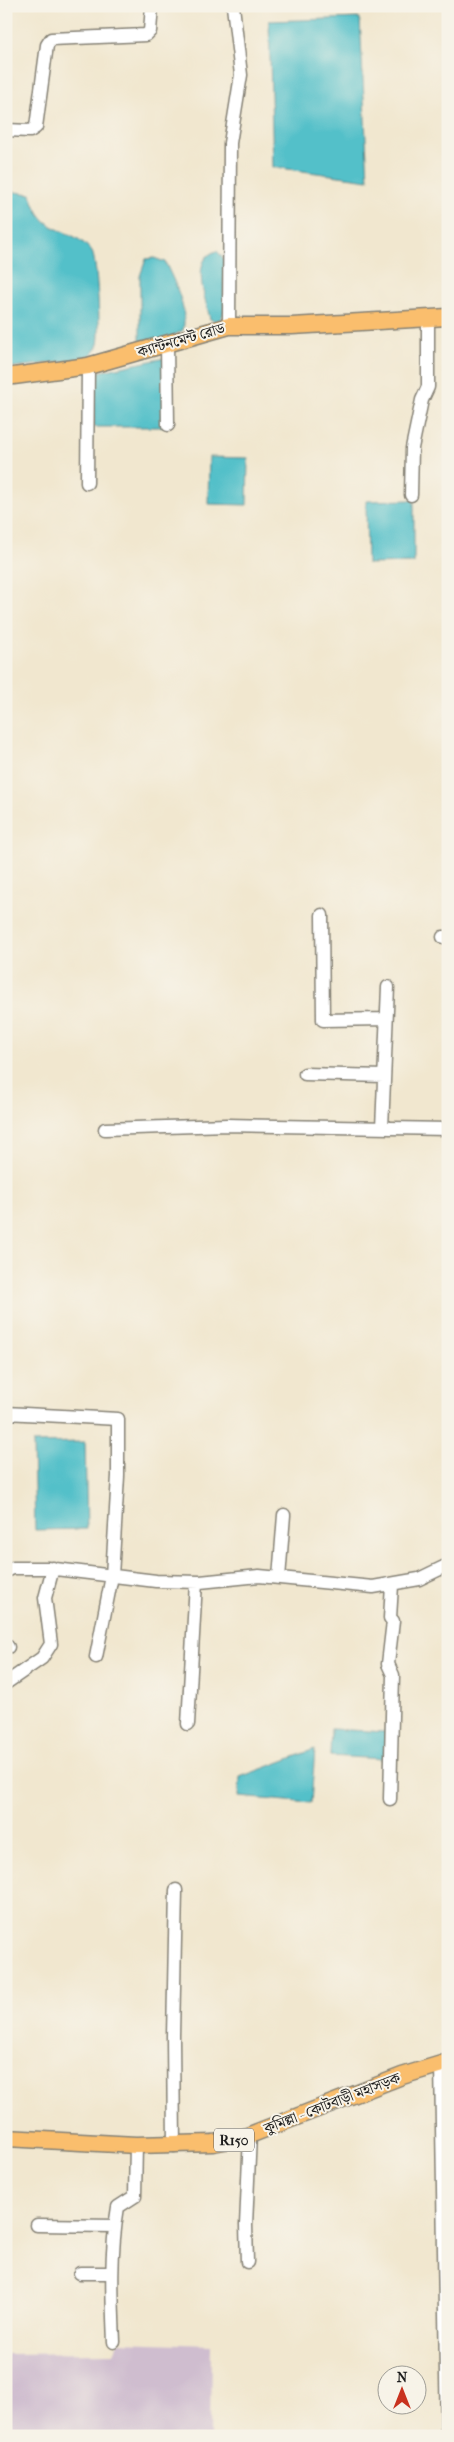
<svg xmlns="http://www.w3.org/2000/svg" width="454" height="2442" viewBox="0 0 454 2442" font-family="'IM FELL French Canon','Noto Serif Bengali',serif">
<rect width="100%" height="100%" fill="#f7f3e8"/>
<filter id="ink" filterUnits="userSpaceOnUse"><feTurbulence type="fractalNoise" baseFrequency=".02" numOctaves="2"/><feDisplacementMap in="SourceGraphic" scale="10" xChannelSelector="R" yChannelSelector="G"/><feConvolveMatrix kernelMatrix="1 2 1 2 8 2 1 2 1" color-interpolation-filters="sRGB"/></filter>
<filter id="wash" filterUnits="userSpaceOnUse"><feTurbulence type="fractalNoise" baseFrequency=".0096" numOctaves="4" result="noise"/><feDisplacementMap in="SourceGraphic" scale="20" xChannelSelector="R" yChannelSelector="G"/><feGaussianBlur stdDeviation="1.12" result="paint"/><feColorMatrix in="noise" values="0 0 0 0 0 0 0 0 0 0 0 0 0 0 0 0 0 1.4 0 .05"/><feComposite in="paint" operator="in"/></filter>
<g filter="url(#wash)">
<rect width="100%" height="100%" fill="#f1e7cf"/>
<path fill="#cfbdcf" d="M 119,2342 L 211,2345 L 210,2436 L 6,2436 L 6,2354 L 114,2353 Z"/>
<path fill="#53c0c9" stroke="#386e72" d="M 360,18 L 368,180 L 273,167 L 269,21 Z
M 6,191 L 31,194 C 42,239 72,224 92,252 C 97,260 101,335 98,344 C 96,350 91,355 86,359 L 6,368 Z
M 217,251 L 224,259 L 224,312 L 221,319 L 214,321 L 210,319 C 206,300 189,258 217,251 Z
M 154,258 L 165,262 C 174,281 188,308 183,330 L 173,336 L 148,344 L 140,340 L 140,276 L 146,259 Z
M 165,358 L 164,427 L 94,427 L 93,373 Z
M 209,457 L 248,458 L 247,505 L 208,504 Z
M 414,500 L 414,563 L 367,564 L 366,501 Z
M 85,1442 L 87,1529 L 35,1530 L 33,1443 Z
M 331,1729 L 386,1732 L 384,1759 L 330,1756 Z
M 315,1749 L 311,1803 L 239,1797 L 240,1777 Z"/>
</g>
<g filter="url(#ink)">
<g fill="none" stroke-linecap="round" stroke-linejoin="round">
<defs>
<path id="minor" d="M 6,130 L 30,131 L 36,127 L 47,45 L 51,39 L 146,35 L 150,31 L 152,6
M 229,326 L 230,143 L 241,75 L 233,6
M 167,344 L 168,425
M 87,483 L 88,366
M 411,495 L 412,448 L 422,400 L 428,387 L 428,318
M 322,915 L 323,1020 L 386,1019
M 443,937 L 448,937
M 305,1074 L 384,1076
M 382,1128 L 388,987
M 105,1129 L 227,1125 L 448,1129
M 6,1413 L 118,1419 L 118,1476 L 112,1576 L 96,1657
M 6,1571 L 13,1568 L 47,1568 L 156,1581 L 200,1582 L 259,1576 L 373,1587 L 419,1579 L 448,1565
M 279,1578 L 284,1515
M 6,1645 L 8,1647
M 6,1683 L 42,1658 L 51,1644 L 45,1598 L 53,1568
M 188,1724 L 196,1582
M 390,1799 L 393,1675 L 388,1664 L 393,1621 L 390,1618 L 392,1585
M 441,2063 L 447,2436
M 174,2146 L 173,2036 L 176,1890
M 37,2225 L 115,2226
M 247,2262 L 246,2225 L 250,2135
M 80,2273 L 111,2273
M 114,2342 C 112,2297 110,2253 118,2207 L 135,2196 L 136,2145"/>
<path id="major" d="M 6,377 L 88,366 L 229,326 L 292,326 L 448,317
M 6,2138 L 136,2145 L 213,2143 L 242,2138 L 402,2076 L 448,2062"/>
</defs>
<use href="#minor" stroke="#868276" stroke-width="15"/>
<use href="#major" stroke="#868276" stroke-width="19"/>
<use href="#minor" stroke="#fff" stroke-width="12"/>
<use href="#major" stroke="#fabe6d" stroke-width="16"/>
</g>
</g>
<g text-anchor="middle" stroke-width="4" stroke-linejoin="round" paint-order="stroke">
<rect fill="#f7f3e8" stroke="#5e5c59" stroke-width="1" x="214" y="2128.5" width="40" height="23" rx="4"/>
<g font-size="14" font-weight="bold" fill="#1c1c1c">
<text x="234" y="2145">R150</text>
</g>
<g font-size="15" fill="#1c1c1c" stroke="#f7f3e8">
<text transform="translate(181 340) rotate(-16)" y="5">ক্যান্টনমেন্ট রোড</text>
<text transform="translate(332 2103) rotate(-21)" y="5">কুমিল্লা - কোটবাড়ী মহাসড়ক</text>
</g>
</g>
<rect width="454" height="2442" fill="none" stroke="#f7f3e8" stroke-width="25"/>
<g transform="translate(402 2390)"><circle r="24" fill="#f7f3e8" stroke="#9f9d96"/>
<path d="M0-4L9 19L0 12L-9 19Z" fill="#c8321e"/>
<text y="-8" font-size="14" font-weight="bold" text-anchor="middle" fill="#1c1c1c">N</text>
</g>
</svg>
